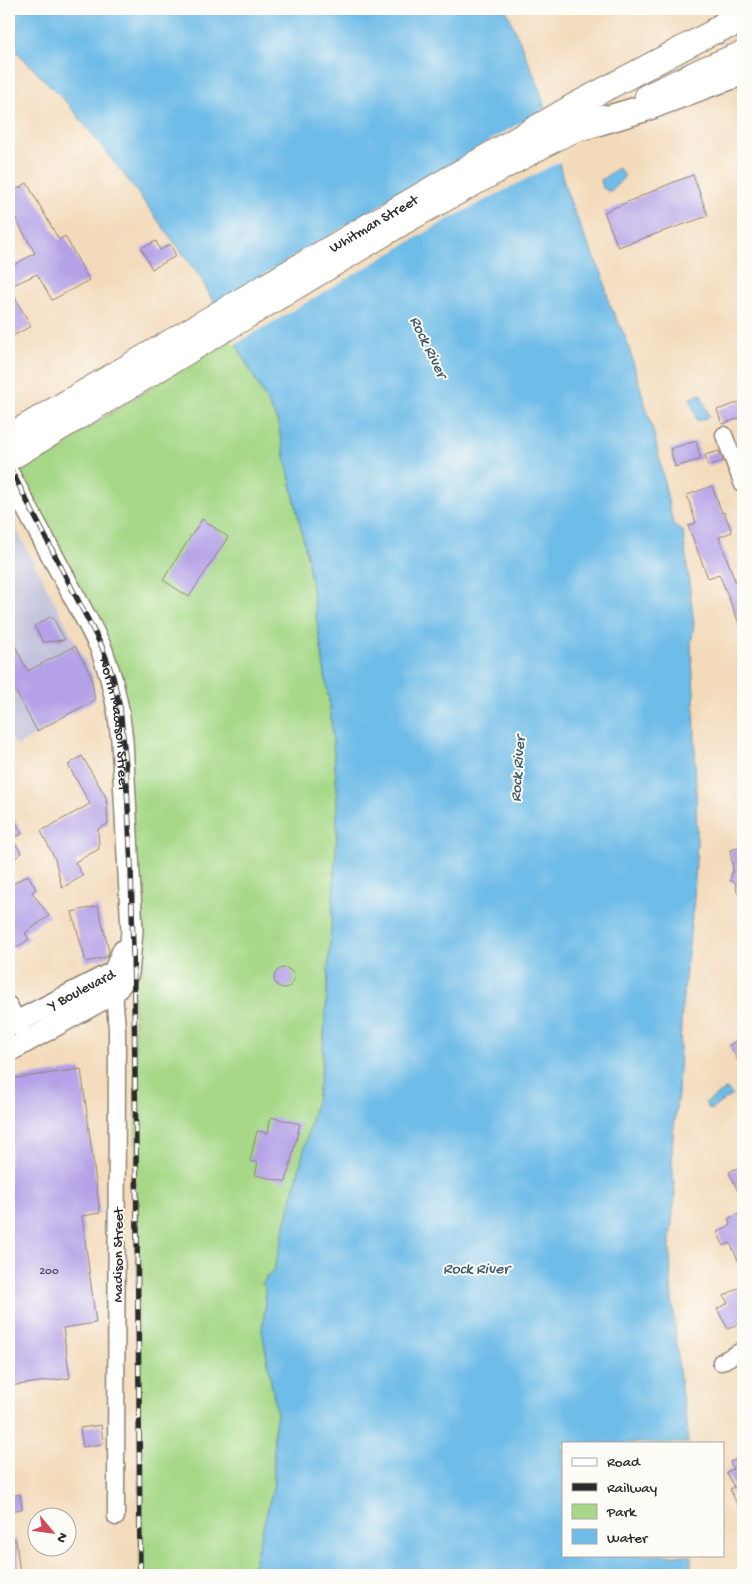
<svg xmlns="http://www.w3.org/2000/svg" width="752" height="1584" viewBox="0 0 752 1584" font-family="'Gochi Hand',sans-serif">
<rect width="100%" height="100%" fill="#fdfcf7"/>
<filter id="ink" filterUnits="userSpaceOnUse"><feTurbulence type="fractalNoise" baseFrequency=".02" numOctaves="2"/><feDisplacementMap in="SourceGraphic" scale="10" xChannelSelector="R" yChannelSelector="G"/><feConvolveMatrix kernelMatrix="1 2 1 2 8 2 1 2 1" color-interpolation-filters="sRGB"/></filter>
<filter id="wash" filterUnits="userSpaceOnUse"><feTurbulence type="fractalNoise" baseFrequency=".0096" numOctaves="4" result="noise"/><feDisplacementMap in="SourceGraphic" scale="20" xChannelSelector="R" yChannelSelector="G"/><feGaussianBlur stdDeviation="1.12" result="paint"/><feColorMatrix in="noise" values="0 0 0 0 0 0 0 0 0 0 0 0 0 0 0 0 0 1.4 0 .05"/><feComposite in="paint" operator="in"/></filter>
<g filter="url(#wash)">
<rect width="100%" height="100%" fill="#f3daba"/>
<path fill="#c2c2dc" d="M 9,515 L 92,674 L 95,700 L 17,746 L 9,735 Z"/>
<path fill="#a6d887" stroke="#688259" d="M 232,336 L 277,420 L 307,556 L 330,707 L 337,790 L 337,836 L 322,1067 L 316,1101 L 275,1266 L 273,1271 L 266,1276 L 265,1308 L 262,1330 L 277,1414 L 274,1430 L 274,1484 L 251,1575 L 140,1575 L 139,1394 L 134,992 L 120,708 L 14,475 Z"/>
<path fill="#6ebce8" stroke="#4c748a" d="M 9,9 L 506,9 L 539,87 L 566,190 L 584,236 L 603,276 L 609,303 L 626,338 L 655,438 L 673,524 L 683,531 L 694,624 L 691,643 L 694,692 L 697,841 L 694,899 L 682,1006 L 678,1093 L 673,1134 L 672,1160 L 675,1194 L 670,1240 L 671,1288 L 681,1389 L 687,1422 L 688,1443 L 563,1443 L 563,1555 L 691,1555 L 691,1575 L 251,1575 L 274,1484 L 274,1430 L 277,1414 L 262,1330 L 265,1308 L 265,1287 L 262,1284 C 266,1278 272,1273 275,1266 L 316,1101 L 322,1067 L 337,836 L 337,790 L 330,707 L 307,556 L 277,420 L 200,277 L 125,176 L 69,105 L 9,44 Z
M 618,168 L 625,176 L 610,192 L 603,188 L 601,180 Z
M 701,394 L 709,417 L 697,421 L 690,398 Z
M 727,1089 L 732,1095 L 710,1110 L 705,1103 Z"/>
<path fill="#f3daba" d="M 547,107 L 561,161 L 447,220 L 234,345 L 212,305 Z"/>
<g id="blocks">
<path fill="#b4a1e7" d="M 693,175 L 708,216 L 618,247 L 604,212 L 674,182 Z
M 27,183 L 59,240 L 65,236 L 89,280 L 52,300 L 37,274 L 9,287 L 31,326 L 9,338 L 9,268 L 35,253 L 9,207 L 9,194 Z
M 156,241 L 160,250 L 170,244 L 176,256 L 152,269 L 141,248 Z
M 743,401 L 743,417 L 722,424 L 717,410 Z
M 696,441 L 701,459 L 675,467 L 670,449 Z
M 719,451 L 723,461 L 708,466 L 705,455 Z
M 712,486 L 722,513 L 724,512 L 732,532 L 719,537 L 735,581 L 743,578 L 743,633 L 719,574 L 708,578 L 688,526 L 696,523 L 687,495 Z
M 202,519 L 228,537 L 189,597 L 163,580 Z
M 52,616 L 65,640 L 43,642 L 34,626 Z
M 9,635 L 28,671 L 75,646 L 91,675 L 95,700 L 37,731 L 9,679 Z
M 82,756 L 106,797 L 108,824 L 98,829 L 99,849 L 75,862 L 83,876 L 62,888 L 55,859 L 41,831 L 90,804 L 68,765 Z
M 9,809 L 22,834 L 12,839 L 22,853 L 9,863 Z
M 739,845 L 743,846 L 743,892 L 737,892 L 735,882 L 730,881 L 733,869 L 730,850 L 738,848 Z
M 28,875 L 36,889 L 32,892 L 49,916 L 25,933 L 29,939 L 15,949 L 9,940 L 9,886 Z
M 98,906 L 109,951 L 107,957 L 86,962 L 72,912 Z
M274 978a10 10 0 1 1 20 0a10 10 0 1 1-20 0Z
M 743,1037 L 743,1069 L 729,1045 Z
M 81,1069 L 100,1213 L 82,1216 L 96,1323 L 63,1328 L 70,1378 L 9,1386 L 9,1157 L 11,1157 L 9,1144 L 9,1079 Z
M 271,1117 L 300,1124 L 286,1182 L 255,1175 L 258,1163 L 250,1161 L 257,1131 L 268,1133 Z
M 743,1165 L 743,1202 L 729,1172 Z
M 743,1212 L 743,1271 L 730,1243 L 724,1246 L 717,1232 L 731,1225 L 728,1219 Z
M 743,1285 L 743,1321 L 728,1329 L 717,1309 L 728,1303 L 724,1296 Z
M 101,1425 L 103,1444 L 83,1447 L 80,1428 Z
M 743,1456 L 743,1517 L 730,1489 L 734,1487 L 726,1472 L 733,1469 L 730,1462 Z
M 20,1494 L 22,1509 L 9,1511 L 9,1496 Z
M 16,1539 L 20,1575 L 9,1575 L 9,1540 Z"/>
</g>
</g>
<g filter="url(#ink)">
<use href="#blocks" fill-opacity="0" stroke="#8f8272" stroke-width="1"/>
<g fill="none" stroke-linecap="round" stroke-linejoin="round">
<defs>
<path id="minor" d="M 724,435 L 743,485
M 114,993 L 117,1028 L 116,1517
M 9,1005 L 22,1031
M 721,1362 L 743,1350"/>
<g id="tertiary">
<path id="s1" d="M 9,475 L 90,626 L 101,648 L 111,678 L 118,709 L 122,740 L 132,931 L 128,974 L 114,993 L 9,1051"/>
<path id="s2" d="M 9,1026 L 114,972 L 123,951"/>
</g>
<g id="secondary">
<path d="M 647,96 L 704,69 L 743,53"/>
<path id="s3" d="M 9,436 L 573,106 L 717,30 L 734,25"/>
<path d="M 9,459 L 409,219 L 559,137 L 603,117"/>
</g>
<path id="primary" d="M 717,30 L 740,14 L 743,10
M 585,126 L 645,108 L 708,84 L 743,72"/>
</defs>
<use href="#minor" stroke="#8f8272" stroke-width="19"/>
<use href="#tertiary" stroke="#8f8272" stroke-width="24"/>
<use href="#secondary" stroke="#8f8272" stroke-width="26"/>
<use href="#primary" stroke="#8f8272" stroke-width="29"/>
<use href="#minor" stroke="#fff" stroke-width="16"/>
<use href="#tertiary" stroke="#fff" stroke-width="21"/>
<use href="#secondary" stroke="#fff" stroke-width="24"/>
<use href="#primary" stroke="#fff" stroke-width="26"/>
<defs>
<path id="rail" d="M 9,466 L 102,647 L 113,677 L 120,708 L 126,767 L 131,867 L 134,992 L 139,1394 L 140,1575"/>
</defs>
<use href="#rail" stroke="#2b2b2b" stroke-width="5.5"/>
<use href="#rail" stroke="#fdfcf7" stroke-width="4" stroke-dasharray="11" stroke-linecap="butt"/>
</g>
</g>
<g text-anchor="middle" stroke-width="4" stroke-linejoin="round" paint-order="stroke">
<g font-size="12" fill="#4d485a">
<text x="49" y="1274">200</text>
</g>
<g font-size="15" fill="#2b2b2b" stroke="#fdfcf7">
<text dy="5" stroke="none"><textPath href="#s3" startOffset="422">Whitman Street</textPath></text>
<text dy="5" stroke="none"><textPath href="#s1" startOffset="274">North Madison Street</textPath></text>
<text dy="5" stroke="none"><textPath href="#s2" startOffset="81">Y Boulevard</textPath></text>
<text transform="translate(117 1255) rotate(-90)" y="5">Madison Street</text>
</g>
<g font-size="16" font-style="italic" fill="#425e6d" stroke="#fdfcf7">
<text transform="translate(430 346) rotate(64)" y="6">Rock River</text>
<text transform="translate(516 769) rotate(-86)" y="6">Rock River</text>
<text x="476" y="1273">Rock River</text>
</g>
</g>
<rect width="752" height="1584" fill="none" stroke="#fdfcf7" stroke-width="30"/>
<rect x="562" y="1442" width="162" height="115" fill="#fdfcf7" stroke="#a9a8a5"/>
<rect x="572" y="1458" width="25" height="8" fill="#ffffff" stroke="#a9a8a5"/>
<text x="607" y="1466" font-size="15" fill="#2b2b2b">Road</text>
<rect x="572" y="1483" width="25" height="8" fill="#2b2b2b" stroke="#a9a8a5"/>
<text x="607" y="1492" font-size="15" fill="#2b2b2b">Railway</text>
<rect x="572" y="1504" width="25" height="15" fill="#a6d887" stroke="#a9a8a5"/>
<text x="607" y="1516" font-size="15" fill="#2b2b2b">Park</text>
<rect x="572" y="1529" width="25" height="15" fill="#6ebce8" stroke="#a9a8a5"/>
<text x="607" y="1542" font-size="15" fill="#2b2b2b">Water</text>
<g transform="translate(52 1532) rotate(119)"><circle r="24" fill="#fdfcf7" stroke="#a9a8a5"/>
<path d="M0-4L9 19L0 12L-9 19Z" fill="#d1495b"/>
<text y="-8" font-size="14" font-weight="bold" text-anchor="middle" fill="#2b2b2b">N</text>
</g>
</svg>
